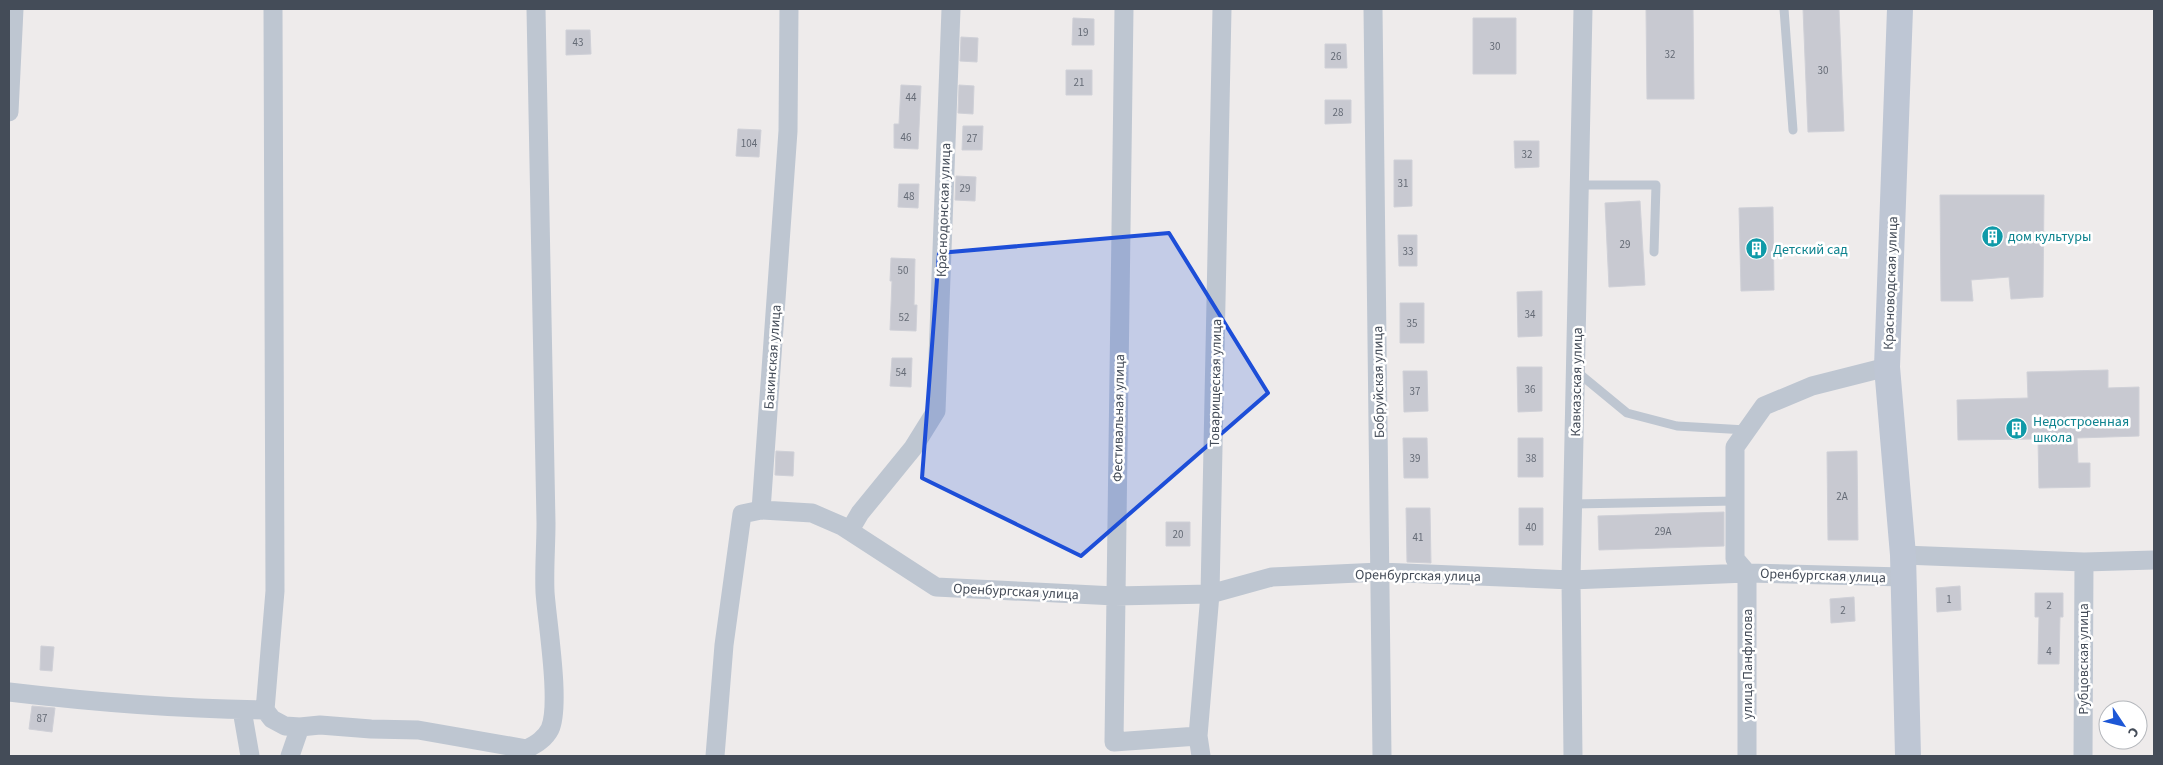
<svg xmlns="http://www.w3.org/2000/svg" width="2163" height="765" viewBox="0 0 2163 765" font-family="'Source Sans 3',sans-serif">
<rect width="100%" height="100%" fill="#eeebeb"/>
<path fill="#c8c9d1" stroke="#cfd0d7" d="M 1646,9 L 1693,9 L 1694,99 L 1647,99 Z
M 1803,9 L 1839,9 L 1844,131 L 1808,132 Z
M 1073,18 L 1094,19 L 1094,45 L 1072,45 Z
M 1473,18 L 1516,18 L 1516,74 L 1473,74 Z
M 566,30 L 590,30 L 591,54 L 566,55 Z
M 961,37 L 978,38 L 977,62 L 960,61 Z
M 1325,44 L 1346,44 L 1347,68 L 1325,68 Z
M 1066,70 L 1092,70 L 1092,95 L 1066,95 Z
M 901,85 L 921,86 L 918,149 L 894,148 L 894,124 L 899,124 Z
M 959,85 L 974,86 L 973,114 L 958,113 Z
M 1325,100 L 1351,100 L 1351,123 L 1325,124 Z
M 963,126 L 983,126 L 982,150 L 962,150 Z
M 738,129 L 761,130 L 759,157 L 736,156 Z
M 1514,141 L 1539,141 L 1539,167 L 1515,168 Z
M 1394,160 L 1412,160 L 1412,206 L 1394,207 Z
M 956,176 L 976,177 L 975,201 L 955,200 Z
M 899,184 L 919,184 L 918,208 L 898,207 Z
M 1940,195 L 2044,195 L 2043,297 L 2011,299 L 2009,277 L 1971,280 L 1973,301 L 1941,301 Z
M 1640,201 L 1645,285 L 1609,287 L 1605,203 Z
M 1773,207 L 1774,290 L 1741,291 L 1739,208 Z
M 1398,235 L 1417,235 L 1417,266 L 1399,266 Z
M 891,258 L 915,259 L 914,305 L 917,305 L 916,331 L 890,330 L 892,281 L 890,281 Z
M 1542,291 L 1542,336 L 1518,337 L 1517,292 Z
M 1400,303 L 1424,303 L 1424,343 L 1400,343 Z
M 892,358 L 912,358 L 911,387 L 890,386 Z
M 1517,367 L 1542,367 L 1542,411 L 1518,412 Z
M 2108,370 L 2108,388 L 2139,387 L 2139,436 L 2077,438 L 2078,463 L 2090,463 L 2090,487 L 2039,488 L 2038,439 L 1958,440 L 1957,400 L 2028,398 L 2027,372 Z
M 1403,371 L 1427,371 L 1428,411 L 1404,412 Z
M 1403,438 L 1427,438 L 1428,478 L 1404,478 Z
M 1518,438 L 1543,438 L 1543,477 L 1518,477 Z
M 776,451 L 794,452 L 793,476 L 775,475 Z
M 1857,451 L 1858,540 L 1828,540 L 1827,452 Z
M 1406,508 L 1430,508 L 1431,563 L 1407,562 Z
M 1519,508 L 1543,508 L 1543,545 L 1519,545 Z
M 1724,512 L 1724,546 L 1599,550 L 1598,516 Z
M 1166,522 L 1190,522 L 1190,546 L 1166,546 Z
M 1960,586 L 1961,610 L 1937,612 L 1936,588 Z
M 2035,593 L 2063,593 L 2063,617 L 2060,617 L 2059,664 L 2038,664 L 2039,617 L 2035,617 Z
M 1854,597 L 1855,621 L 1831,623 L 1830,599 Z
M 41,646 L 54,647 L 52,671 L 40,670 Z
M 32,706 L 55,708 L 52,732 L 29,729 Z"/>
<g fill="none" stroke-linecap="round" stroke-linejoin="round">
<path stroke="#bec6d1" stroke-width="9" d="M 1784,9 L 1793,130
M 1580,185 L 1656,185 L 1654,252
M 1576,371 L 1627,413 L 1677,426 L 1746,430
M 1573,504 L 1735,501"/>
<path stroke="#bec6d1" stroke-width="19" d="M 789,9 L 788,131 L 761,510 L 812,513 L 842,526 L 936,587 L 1115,596 L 1210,594 L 1272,577 L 1380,572 L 1571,580 L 1747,573 L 1903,577
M 1124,9 L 1114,742 L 1198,736
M 1373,9 L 1382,756
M 9,112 L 14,9
M 850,530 L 860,513 L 913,448 L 936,411 L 951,9
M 1903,555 L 2084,562 L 2154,560
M 9,692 C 93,702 179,709 265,710 L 275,591 L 273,9
M 242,710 L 250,756
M 265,710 L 272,719 L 285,726 L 300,727 L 320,725 L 371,729 L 418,730 L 527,749 C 536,744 545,739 550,729 C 561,704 547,622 545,592 C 544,569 546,546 546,523 L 536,9
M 290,756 L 300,727
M 715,756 L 724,645 L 742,514 L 761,510
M 1201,756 L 1198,736 L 1210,594 L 1222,9
M 1573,756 L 1571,580 L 1583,9
M 1747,756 L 1747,573 L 1735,559 L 1735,447 L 1764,406 L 1812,386 L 1887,367
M 2083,756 L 2084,562"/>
<path stroke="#bec6d4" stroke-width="26" d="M 1900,9 L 1887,367 L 1903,555 L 1908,756"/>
</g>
<path fill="#1d4ed8" fill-opacity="0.2" stroke="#1d4ed8" stroke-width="4" stroke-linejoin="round" d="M 1169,233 L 1268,393 L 1081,556 L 922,478 L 939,253 Z"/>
<defs>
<symbol id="building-disc" viewBox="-11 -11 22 22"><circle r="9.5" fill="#0f9aa8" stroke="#fff"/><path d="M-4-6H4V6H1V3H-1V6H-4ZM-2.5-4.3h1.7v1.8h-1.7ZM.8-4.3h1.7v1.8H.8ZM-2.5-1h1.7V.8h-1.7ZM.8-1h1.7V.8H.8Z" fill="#fff"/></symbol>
</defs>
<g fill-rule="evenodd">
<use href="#building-disc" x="1980" y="224" width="25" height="25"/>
<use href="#building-disc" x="1744" y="236" width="25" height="25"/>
<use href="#building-disc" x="2004" y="416" width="25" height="25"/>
</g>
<g text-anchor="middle" stroke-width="5" stroke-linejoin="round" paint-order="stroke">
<g font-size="11" fill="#656b76">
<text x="1083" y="36">19</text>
<text x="578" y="46">43</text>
<text x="1495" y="50">30</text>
<text x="1670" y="58">32</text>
<text x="1336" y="60">26</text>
<text x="1823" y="74">30</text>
<text x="1079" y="86">21</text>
<text x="911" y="101">44</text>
<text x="1338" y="116">28</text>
<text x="906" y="141">46</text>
<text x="972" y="142">27</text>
<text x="749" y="147">104</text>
<text x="1527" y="158">32</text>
<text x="1403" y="187">31</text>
<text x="965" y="192">29</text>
<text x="909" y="200">48</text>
<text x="1625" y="248">29</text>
<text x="1408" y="255">33</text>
<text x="903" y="274">50</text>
<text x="1530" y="318">34</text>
<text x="904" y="321">52</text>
<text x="1412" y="327">35</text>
<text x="901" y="376">54</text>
<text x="1530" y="393">36</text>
<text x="1415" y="395">37</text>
<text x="1415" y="462">39</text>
<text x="1531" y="462">38</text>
<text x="1842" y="500">2А</text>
<text x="1531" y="531">40</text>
<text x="1663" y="535">29А</text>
<text x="1178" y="538">20</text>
<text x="1418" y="541">41</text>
<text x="1949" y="603">1</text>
<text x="2049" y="609">2</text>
<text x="1843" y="614">2</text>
<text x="2049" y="655">4</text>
<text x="42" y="722">87</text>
</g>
<g font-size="14" fill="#444c58" stroke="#fff">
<text transform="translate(943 210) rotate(-88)" y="5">Краснодонская улица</text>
<text transform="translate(1890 283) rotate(-88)" y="5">Красноводская улица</text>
<text transform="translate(772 357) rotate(-86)" y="5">Бакинская улица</text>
<text transform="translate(1378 382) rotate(-91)" y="5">Бобруйская улица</text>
<text transform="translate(1576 382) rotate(-89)" y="5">Кавказская улица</text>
<text transform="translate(1215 383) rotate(-89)" y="5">Товарищеская улица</text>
<text transform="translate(1118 418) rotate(-89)" y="5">Фестивальная улица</text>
<text transform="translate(1418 575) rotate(1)" y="5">Оренбургская улица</text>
<text transform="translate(1823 575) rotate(2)" y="5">Оренбургская улица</text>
<text transform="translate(1016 591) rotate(3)" y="5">Оренбургская улица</text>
<text transform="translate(2083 659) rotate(-90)" y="5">Рубцовская улица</text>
<text transform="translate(1747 664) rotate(-90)" y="5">улица Панфилова</text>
</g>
<g font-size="14" fill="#0d838f" stroke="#fff" text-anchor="start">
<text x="2008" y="241">дом культуры</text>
<text x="1773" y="254">Детский сад</text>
<text x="2033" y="426">Недостроенная<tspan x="2033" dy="16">школа</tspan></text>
</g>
</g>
<rect width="2163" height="765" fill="none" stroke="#444c58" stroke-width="20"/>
<g transform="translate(2123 725) rotate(125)"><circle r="24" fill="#ffffff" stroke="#b4b7bc"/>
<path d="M0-4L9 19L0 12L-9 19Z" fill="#1d57d6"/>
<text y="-8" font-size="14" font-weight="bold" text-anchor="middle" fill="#444c58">С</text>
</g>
</svg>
